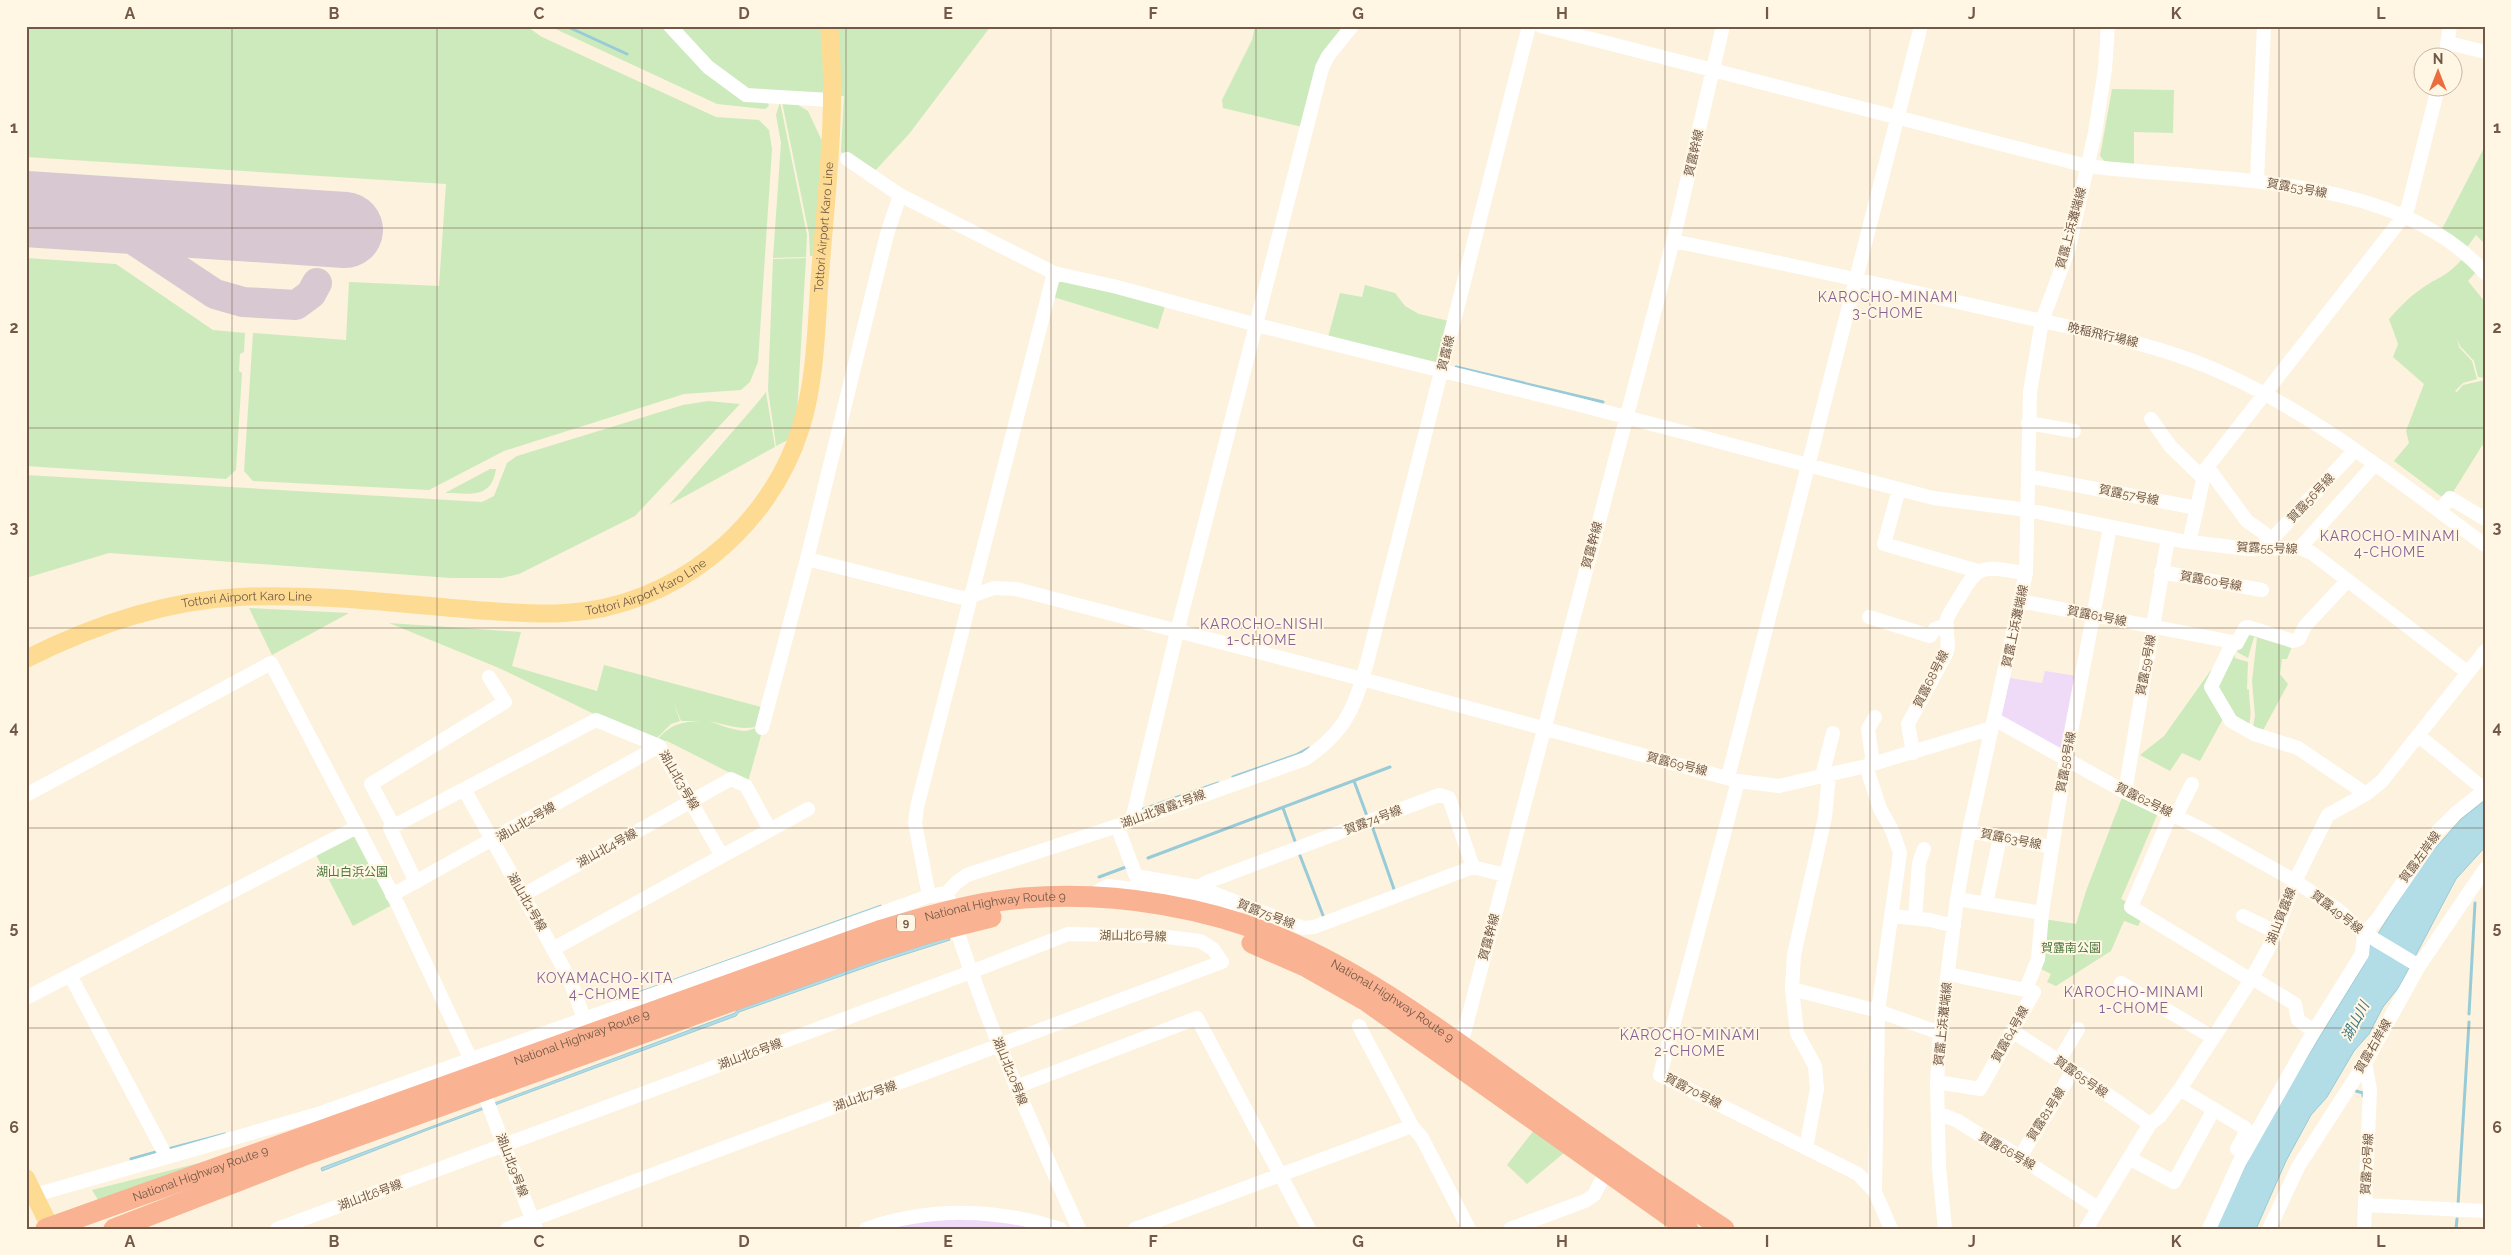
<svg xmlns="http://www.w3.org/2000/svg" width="2511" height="1255" viewBox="0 0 2511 1255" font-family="Raleway,'Noto Sans JP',sans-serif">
<rect width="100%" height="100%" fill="#fdf2de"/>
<path fill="#efdbf8" d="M 2045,671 L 2077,676 L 2064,742 L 2060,748 L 2001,717 L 2010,678 L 2042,683 Z
M 968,1215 L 1047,1229 L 878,1229 Z"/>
<path fill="#cdeabd" d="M 26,26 L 526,26 L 542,37 L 716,117 L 759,120 L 769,130 L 772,149 L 758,362 L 750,382 L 741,390 L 684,394 L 504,451 L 429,490 L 253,481 L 244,471 L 253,333 L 346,340 L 349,282 L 439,286 L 446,184 L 26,157 Z
M 549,26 L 664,26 L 768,103 L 769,106 L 765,109 L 717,104 Z
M 678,26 L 991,26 L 909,134 L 873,173 L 841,152 L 844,96 L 749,92 L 726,76 Z
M 1255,26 L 1349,26 L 1340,38 L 1306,128 L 1223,108 L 1222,100 L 1252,40 Z
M 2112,89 L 2174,90 L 2173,133 L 2134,132 L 2134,166 L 2106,163 L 2100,156 Z
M 780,102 L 807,235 L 806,257 L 773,258 L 781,143 L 776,115 Z
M 782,102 L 798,105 L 808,111 L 822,141 L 814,256 L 810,256 L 809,234 Z
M 2485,146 L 2485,244 L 2476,235 L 2465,250 L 2441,231 Z
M 26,258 L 116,264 L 213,330 L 245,333 L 244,352 L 240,354 L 239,371 L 242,373 L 236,470 L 226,479 L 26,466 Z
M 806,258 L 797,414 L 788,440 L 776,446 L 768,390 L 773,259 Z
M 2463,258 L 2477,271 L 2468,281 L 2485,302 L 2485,378 L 2478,377 L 2474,361 L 2460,346 L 2457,339 L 2459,347 L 2472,361 L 2477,379 L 2463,383 L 2455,391 L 2457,392 L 2463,385 L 2485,380 L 2485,441 L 2450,497 L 2444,495 L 2442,497 L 2394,461 L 2409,443 L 2406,431 L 2424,384 L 2393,357 L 2398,344 L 2389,319 C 2399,308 2409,297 2421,289 C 2439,276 2447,277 2463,258 Z
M 1062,279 L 1166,303 L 1158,329 L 1050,296 L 1054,284 Z
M 1365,285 L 1395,293 L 1405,306 L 1419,314 L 1449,321 L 1436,363 L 1328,337 L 1340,293 L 1362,297 Z
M 766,392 L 775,447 L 669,505 L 759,401 Z
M 708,401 L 740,404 L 635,516 L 519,574 L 502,578 L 451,578 L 109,553 L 26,578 L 26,475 L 482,502 L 494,496 L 507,463 L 517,456 L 683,405 Z
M 490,469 L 496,469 C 491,500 470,493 445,493 Z
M 249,608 L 349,613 L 272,655 Z
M 389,623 L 521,632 L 512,666 L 597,691 L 604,665 L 765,708 L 760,726 C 741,731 728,725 709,721 C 720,725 733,730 744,731 C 751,731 757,726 763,728 L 748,782 L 667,741 L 657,740 C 672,722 686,721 709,721 L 681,721 L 674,703 L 680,721 L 671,724 L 655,740 L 594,714 L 499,668 Z
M 2246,632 L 2293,644 L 2287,659 L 2282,659 L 2280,674 L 2288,684 L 2261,734 L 2252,731 L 2255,716 L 2252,681 L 2257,638 L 2254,637 L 2248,658 L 2237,652 Z
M 2234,653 L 2235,658 L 2248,662 L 2247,689 L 2249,690 C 2249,707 2253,711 2248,729 L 2241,726 L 2215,687 Z
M 2211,670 L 2224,717 L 2200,761 L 2182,753 L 2170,771 L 2140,755 L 2164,736 Z
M 2123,795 L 2158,813 L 2121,899 L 2129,903 L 2142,918 L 2138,926 L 2124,921 L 2111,951 L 2056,986 L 2047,982 L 2051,974 L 2039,968 L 2043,947 L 2047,947 L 2048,941 L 2044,939 L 2044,919 L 2076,924 L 2086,891 Z
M 347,835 L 358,836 L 394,904 L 353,926 L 315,853 Z
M 1534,1130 L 1565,1152 L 1527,1184 L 1507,1165 Z
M 215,1159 L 100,1203 L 92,1190 Z"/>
<path fill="#b2dce6" stroke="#98cbd8" d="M 2485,800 L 2485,847 L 2456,879 L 2399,987 L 2383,1007 L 2369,1034 L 2354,1051 L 2327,1097 L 2311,1115 L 2286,1161 L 2256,1229 L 2215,1229 L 2257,1142 L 2286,1092 L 2365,963 L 2369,948 L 2423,862 L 2461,819 Z
M 881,905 L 882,907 L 616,1001 L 616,1000 Z
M 949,937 L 950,940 L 881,962 L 739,1012 L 736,1016 L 430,1129 L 322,1171 L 321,1168 L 735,1013 L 737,1010 L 880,959 Z"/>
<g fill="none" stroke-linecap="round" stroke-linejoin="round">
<path stroke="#98cbd8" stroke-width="3" d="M 566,26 L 627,54
M 1456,367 L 1603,402
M 1233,777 L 1296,755 L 1309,748
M 1354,781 L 1367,816
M 1283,808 L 1296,844
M 1141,810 L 1218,783
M 1372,826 L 1395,892
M 1299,853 L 1324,918
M 1148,858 L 1390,767
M 1099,877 L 1126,867
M 2469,1014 L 2475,903
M 2356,1091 L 2363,1093 L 2363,1096
M 168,1149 L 225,1134
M 131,1159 L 156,1152
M 2458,1205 L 2469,1022
M 2456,1229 L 2457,1219"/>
<path stroke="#d8c8d2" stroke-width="30" d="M 76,212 L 108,223 L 215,294 L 243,302 L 296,305 L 311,294 L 317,283"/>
<path stroke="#d8c8d2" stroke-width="76" d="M 26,209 L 345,230"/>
<path stroke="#fff" stroke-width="14" d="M 670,26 L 708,67 L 746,95 L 831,100
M 1541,26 L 2087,166 C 2211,182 2395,171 2485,273
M 2449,43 L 2485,52
M 2445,58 L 2450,26
M 847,159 L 900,195 L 1054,273 L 1117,287 L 1257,325 L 1584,406 L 1933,498 L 2028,510 L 2182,541 L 2248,549 L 2300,548 L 2312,553 L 2467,672
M 2257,180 L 2264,26
M 1673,241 C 1788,264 1901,289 2015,315 C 2086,331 2160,344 2227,375 C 2320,418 2402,484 2485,545
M 2151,419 L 2171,447 L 2203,478
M 2028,423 L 2074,431
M 2208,468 L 2247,521 L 2264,533 L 2269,548
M 2028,476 L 2197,508 L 2189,542
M 1899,489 L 1884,544 L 1978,571
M 2197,508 L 2205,470 L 2403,217 L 2408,207 L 2438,88
M 2439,511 L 2450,498 L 2485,519
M 2269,548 L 2273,538 L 2355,450
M 2300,548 L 2375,464
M 807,559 L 958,597 L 966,598 L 994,588 L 1016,589 L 1362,679 L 1738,781 L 1779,786 L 1866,766 L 1992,728
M 2161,572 L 2262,590
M 2347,581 L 2305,626 L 2299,639 L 2293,641 L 2248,627 L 2245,628 L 2237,643 L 2233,642 L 2211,687 L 2231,721 L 2254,734 L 2298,748 L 2366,794
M 2020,601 L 2233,642
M 1869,617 L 1930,636 L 1935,629 L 1947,625
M 1994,719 L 2125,792 L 2204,830 L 2295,881 L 2338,910 L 2364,933 L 2419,966
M 762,728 L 807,559 L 887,234 L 900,195
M 2419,736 L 2485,790
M 1913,753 L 1908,724 L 1946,654 C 1951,643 1944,630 1947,619 C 1950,611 1956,603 1961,595 C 1980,559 1990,569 2026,573
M 1873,764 L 1868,729 L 1875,717
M 1866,766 L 1880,809 L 1892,830 L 1900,853 L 1878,1011 L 1875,1192
M 1829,774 L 1825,817 L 1794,955 L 1792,989 L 1878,1011 L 1940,1033
M 1822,776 L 1833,733
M 1728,777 L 1921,26
M 1738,781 L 1660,1075 L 1858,1174 L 1875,1192 L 1891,1229
M 464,789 L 569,978 L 584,1018
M 2125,792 L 2168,538
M 26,795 L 271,663 L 398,905 L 471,1060
M 2171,814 L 2131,907 L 2251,980
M 2176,816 L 2192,784
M 1132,820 L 1177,632 L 1322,68 L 1328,56 L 1352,26
M 1117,826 L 1136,876 L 1198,887 L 1303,928 L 1314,927 L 1473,867
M 394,827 L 371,784 L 505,702 L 489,677
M 770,830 L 808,809
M 1969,831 L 2052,847
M 416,882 L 390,828 L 596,720 L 659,746 L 722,856 L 553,949
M 392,895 L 659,746
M 523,895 L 731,779 L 746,786 L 770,830 L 722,856
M 929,896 L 915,823 L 917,807 L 1054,273
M 1192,896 L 1198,887 L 1207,882 L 1439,795 L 1449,798 L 1473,867 L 1505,875
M 1088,897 L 1107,886 L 1173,893 L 1213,903 L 1235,917
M 1957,899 L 2042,913 L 2066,758 L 2110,527
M 1986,904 L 2000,837
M 1892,916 L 1930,920 L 1954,926
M 2243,916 L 2276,932
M 1915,918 L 1919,863 L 1924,849
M 70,975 L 166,1156
M 2252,978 L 2295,1004 L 2298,1020 L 2314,1031
M 2121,983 L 2212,1037
M 1792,989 L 1797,1033 L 1815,1066 L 1817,1089 L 1806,1148
M 2026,989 L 2038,959 L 2042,913
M 26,998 L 357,827
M 1359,1026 L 1412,1126 L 1422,1138 L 1469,1229
M 2012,1031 L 2059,1061 L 2150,1124
M 1459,1052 L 1673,241 L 1723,26
M 2059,1061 L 2078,1029
M 2365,1063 L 2370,1090 L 2365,1205 L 2485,1211
M 1937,1082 L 1980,1089 L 2034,992 L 1948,974
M 1016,1087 L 1197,1018 L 1309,1229
M 2180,1089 L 2245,1128 L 2244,1136 L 2237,1149
M 487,1101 L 536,1229
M 1938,1113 L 1958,1121 L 1994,1144 L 2001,1145 L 2098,1208
M 2020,1157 L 2073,1071
M 2129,1158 L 2174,1182 L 2214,1109
M 35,1195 L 318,1114 L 929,896 L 947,893
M 277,1229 L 971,972 L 1068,934 L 1159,936 L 1200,941 L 1213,949 L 1222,962 L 507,1229
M 866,1229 C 929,1207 997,1208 1060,1229
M 1079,1229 C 1046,1157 1015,1086 986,1012 C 972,973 956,934 947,893 L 956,883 L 967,875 L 1117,826 L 1305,759 C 1347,731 1355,706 1368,659 L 1529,26
M 1135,1229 L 1412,1126
M 1510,1229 L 1585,1201 L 1594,1195 L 1607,1170
M 1945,1229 L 1939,1168 L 1937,1082 L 1940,1033 L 1957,899 L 1969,831 L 2026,573 L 2030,392 L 2042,321 L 2068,251 L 2095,133 L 2105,69 L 2108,26
M 2086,1229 L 2150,1124 L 2160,1116 L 2180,1089 L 2252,978 L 2273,940 L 2295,881 L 2328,815 L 2366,794 L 2382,781 L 2485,651
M 2209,1229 L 2239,1163 L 2314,1031 L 2362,954 L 2364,933 L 2377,920 L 2438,831 L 2456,813 L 2485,790
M 2269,1229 L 2298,1167 L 2365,1063 L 2419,966 L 2485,869
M 2364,1229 L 2365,1205"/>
<g stroke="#fedb93" stroke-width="18">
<path id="s1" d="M 26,659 C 93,625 164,601 239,597 C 318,593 398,604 475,610 C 505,612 535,615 565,613 C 672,608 770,529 801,427 C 815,382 816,334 819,288 C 825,202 838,112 829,26"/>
<path d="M 26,1178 L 51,1229"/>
</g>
<g stroke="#f9b292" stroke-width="21">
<path d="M 1252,943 L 1307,967 L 1365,1000 L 1688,1229"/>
<path id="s2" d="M 46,1229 L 882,930 C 929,916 976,902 1024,898 C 1115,891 1213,907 1296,945 C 1379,983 1452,1039 1526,1092 C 1591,1139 1657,1185 1724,1229"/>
<path d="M 114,1229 L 310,1153 L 854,957 L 927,933 L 991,917"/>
</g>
</g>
<path fill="none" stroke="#725846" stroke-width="1" stroke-opacity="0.55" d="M 232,26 L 232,1229M 437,26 L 437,1229M 642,26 L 642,1229M 846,26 L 846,1229M 1051,26 L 1051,1229M 1256,26 L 1256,1229M 1460,26 L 1460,1229M 1665,26 L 1665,1229M 1870,26 L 1870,1229M 2074,26 L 2074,1229M 2279,26 L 2279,1229M 26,228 L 2485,228M 26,428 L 2485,428M 26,628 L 2485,628M 26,828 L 2485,828M 26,1028 L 2485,1028"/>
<g text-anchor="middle" stroke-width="4" stroke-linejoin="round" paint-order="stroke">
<rect fill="#fff6e4" stroke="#9c8775" stroke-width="1" x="897" y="914.5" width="18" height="17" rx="4"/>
<g font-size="11" font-weight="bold" fill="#725846">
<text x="906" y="927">9</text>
</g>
<g font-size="12" fill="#725846" stroke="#fff6e4">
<text transform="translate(1694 153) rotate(-77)" y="4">賀露幹線</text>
<text transform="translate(2297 188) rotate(10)" y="4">賀露53号線</text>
<text dy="4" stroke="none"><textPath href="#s1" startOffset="1071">Tottori Airport Karo Line</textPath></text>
<text transform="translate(2071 228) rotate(-75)" y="4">賀露上浜灘端線</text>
<text transform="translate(2103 335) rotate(13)" y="4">晩稲飛行場線</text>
<text transform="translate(1446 353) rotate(-76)" y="4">賀露線</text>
<text transform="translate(2129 495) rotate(11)" y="4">賀露57号線</text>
<text transform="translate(2311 498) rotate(-47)" y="4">賀露56号線</text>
<text transform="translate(1592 545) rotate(-75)" y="4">賀露幹線</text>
<text transform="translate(2267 548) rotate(2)" y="4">賀露55号線</text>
<text transform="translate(2211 581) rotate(10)" y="4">賀露60号線</text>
<text dy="4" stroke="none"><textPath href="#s1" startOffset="636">Tottori Airport Karo Line</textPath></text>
<text dy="4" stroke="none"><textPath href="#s1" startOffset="231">Tottori Airport Karo Line</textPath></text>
<text transform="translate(2097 616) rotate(11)" y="4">賀露61号線</text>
<text transform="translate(2015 626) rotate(-78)" y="4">賀露上浜灘端線</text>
<text transform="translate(2146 665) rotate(-80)" y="4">賀露59号線</text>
<text transform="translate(1931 679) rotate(-63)" y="4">賀露68号線</text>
<text transform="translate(2066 762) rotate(-80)" y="4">賀露58号線</text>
<text transform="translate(1677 764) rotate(14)" y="4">賀露69号線</text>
<text transform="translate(679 780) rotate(60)" y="4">湖山北3号線</text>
<text transform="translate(2144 800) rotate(26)" y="4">賀露62号線</text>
<text transform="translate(1163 809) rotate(-20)" y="4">湖山北賀露1号線</text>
<text transform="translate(1373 820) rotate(-21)" y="4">賀露74号線</text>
<text transform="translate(526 822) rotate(-30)" y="4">湖山北2号線</text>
<text transform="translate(2011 839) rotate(11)" y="4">賀露63号線</text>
<text transform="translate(607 848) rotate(-29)" y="4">湖山北4号線</text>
<text transform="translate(2420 857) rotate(-54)" y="4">賀露左岸線</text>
<text transform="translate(527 902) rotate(60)" y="4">湖山北1号線</text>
<text dy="4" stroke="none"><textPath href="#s2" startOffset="1004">National Highway Route 9</textPath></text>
<text transform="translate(2337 912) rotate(38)" y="4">賀露49号線</text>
<text transform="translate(1266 914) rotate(21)" y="4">賀露75号線</text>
<text transform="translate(2281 916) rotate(-69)" y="4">湖山賀露線</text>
<text transform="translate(1133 936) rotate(1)" y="4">湖山北6号線</text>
<text transform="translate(1489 937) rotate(-75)" y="4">賀露幹線</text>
<text dy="4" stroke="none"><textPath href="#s2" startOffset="1424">National Highway Route 9</textPath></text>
<text transform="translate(1943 1024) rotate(-84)" y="4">賀露上浜灘端線</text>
<text transform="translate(2010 1034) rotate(-61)" y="4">賀露64号線</text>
<text dy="4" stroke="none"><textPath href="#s2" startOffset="569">National Highway Route 9</textPath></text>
<text transform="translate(2373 1046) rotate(-60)" y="4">賀露右岸線</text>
<text transform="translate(750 1054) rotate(-20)" y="4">湖山北6号線</text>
<text transform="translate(1010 1071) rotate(68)" y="4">湖山北10号線</text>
<text transform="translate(2081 1077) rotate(35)" y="4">賀露65号線</text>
<text transform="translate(1693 1091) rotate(27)" y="4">賀露70号線</text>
<text transform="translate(865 1096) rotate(-20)" y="4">湖山北7号線</text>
<text transform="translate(2046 1114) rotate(-58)" y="4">賀露81号線</text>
<text transform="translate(2007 1151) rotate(30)" y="4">賀露66号線</text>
<text transform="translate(2367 1164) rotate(-87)" y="4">賀露78号線</text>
<text transform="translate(512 1165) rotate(69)" y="4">湖山北9号線</text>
<text dy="4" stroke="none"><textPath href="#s2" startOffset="164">National Highway Route 9</textPath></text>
<text transform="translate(370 1195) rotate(-20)" y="4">湖山北6号線</text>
</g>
<g font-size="12" fill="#4c783e" stroke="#fff6e4">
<text x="352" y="876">湖山白浜公園</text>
<text x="2071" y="952">賀露南公園</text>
</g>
<g font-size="14" letter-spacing="1" fill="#876196" stroke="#fff6e4">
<text x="1888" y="302">KAROCHO-MINAMI<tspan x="1888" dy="16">3-CHOME</tspan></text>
<text x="2390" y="541">KAROCHO-MINAMI<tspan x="2390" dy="16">4-CHOME</tspan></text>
<text x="1262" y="629">KAROCHO-NISHI<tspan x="1262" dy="16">1-CHOME</tspan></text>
<text x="605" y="983">KOYAMACHO-KITA<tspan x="605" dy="16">4-CHOME</tspan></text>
<text x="2134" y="997">KAROCHO-MINAMI<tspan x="2134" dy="16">1-CHOME</tspan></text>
<text x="1690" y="1040">KAROCHO-MINAMI<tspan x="1690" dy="16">2-CHOME</tspan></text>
</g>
<g font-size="14" font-style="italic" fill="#3f7887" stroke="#fff6e4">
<text transform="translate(2355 1021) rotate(-62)" y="5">湖山川</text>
</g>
</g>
<rect width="2511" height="1255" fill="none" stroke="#fff6e4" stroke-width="55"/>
<g transform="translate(2438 72)"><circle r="24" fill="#fff6e4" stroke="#c7b7a5"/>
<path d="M0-4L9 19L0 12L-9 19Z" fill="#eb6d3e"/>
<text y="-8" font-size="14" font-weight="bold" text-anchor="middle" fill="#725846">N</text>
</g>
<rect x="28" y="28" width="2456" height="1200" fill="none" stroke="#725846" stroke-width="2"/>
<g font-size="16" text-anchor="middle" font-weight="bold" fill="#725846">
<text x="130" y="19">A</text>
<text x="334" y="19">B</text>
<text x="539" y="19">C</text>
<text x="744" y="19">D</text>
<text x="948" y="19">E</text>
<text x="1153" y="19">F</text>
<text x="1358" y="19">G</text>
<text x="1562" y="19">H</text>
<text x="1767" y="19">I</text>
<text x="1972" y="19">J</text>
<text x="2176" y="19">K</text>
<text x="2381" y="19">L</text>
<text x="14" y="133">1</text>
<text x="2497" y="133">1</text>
<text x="14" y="333">2</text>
<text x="2497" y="333">2</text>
<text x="14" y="533">3</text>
<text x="2497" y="533">3</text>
<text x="14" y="733">4</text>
<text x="2497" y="733">4</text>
<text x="14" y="933">5</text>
<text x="2497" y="933">5</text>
<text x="14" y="1133">6</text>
<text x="2497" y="1133">6</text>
<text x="130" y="1247">A</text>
<text x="334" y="1247">B</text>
<text x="539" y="1247">C</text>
<text x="744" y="1247">D</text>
<text x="948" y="1247">E</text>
<text x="1153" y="1247">F</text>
<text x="1358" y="1247">G</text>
<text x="1562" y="1247">H</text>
<text x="1767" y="1247">I</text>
<text x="1972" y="1247">J</text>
<text x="2176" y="1247">K</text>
<text x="2381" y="1247">L</text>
</g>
</svg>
